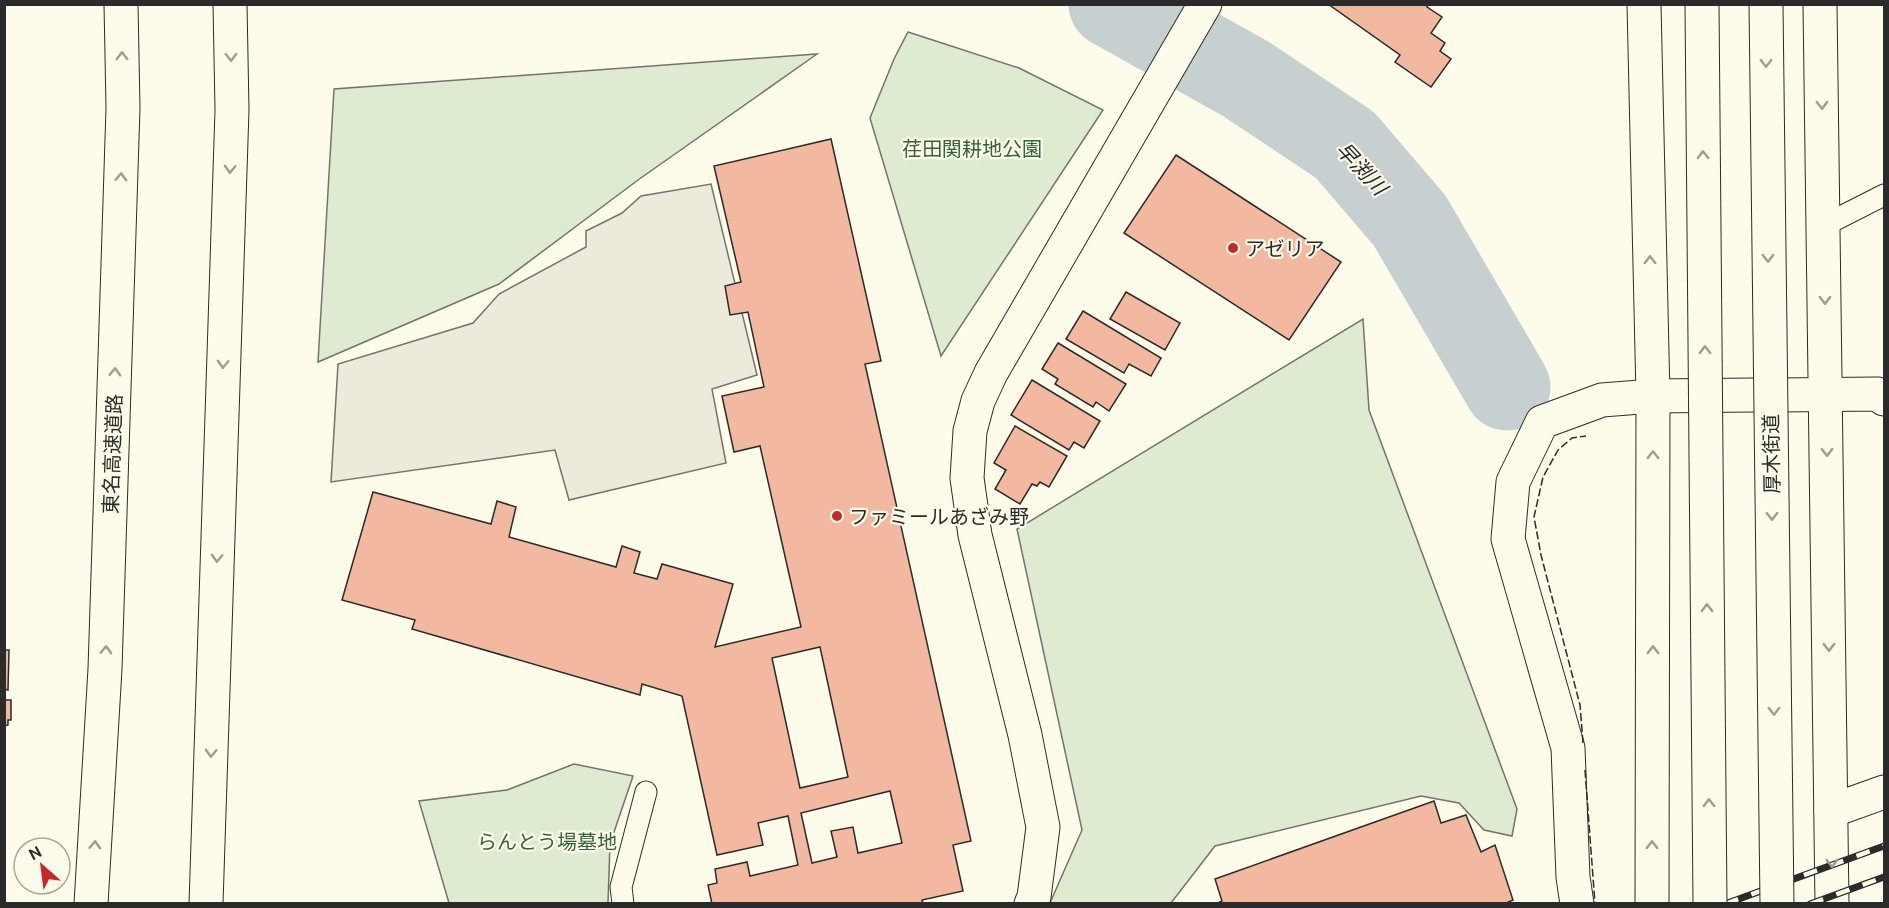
<svg xmlns="http://www.w3.org/2000/svg" width="1889" height="908" font-family="Ubuntu,'Noto Sans JP',sans-serif">
	<rect width="100%" height="100%" fill="#fdfbea"/>
	<g fill="#deebd1" stroke="#74746e" stroke-width="1.5">
		<polygon points="908,32 1019,68 1103,110 941,356 870,118 894,59"/>
		<polygon points="817,54 638,180 499,284 318,362 334,89"/>
		<polygon points="1363,319 1369,410 1517,809 1512,836 1484,830 1459,803 1421,796 1215,846 1171,903 1050,903 1082,830 1017,529"/>
		<polygon points="574,764 633,776 610,844 608,903 449,903 419,801 507,790"/>
	</g>
	<polygon fill="#eceadb" stroke="#74746e" stroke-width="1.5" points="711,184 757,375 712,389 726,463 569,500 555,450 331,482 338,364 473,323 499,294 586,247 586,231 622,213 641,196"/>
	<g fill="none" stroke-linecap="round" stroke-linejoin="round">
		<polyline stroke="#c7d0d0" stroke-width="87" points="1112,4 1246,79 1345,145 1410,221 1507,387"/>
	</g>
	<g fill="#f2b8a0" stroke="#2b2b2b" stroke-width="1.5" fill-rule="evenodd">
		<polygon points="1328,4 1428,4 1427,7 1442,17 1431,33 1445,43 1440,51 1451,59 1431,87 1395,62 1400,55"/>
		<path d="M 831,139 L 881,361 L 865,364 L 971,841 L 953,845 L 963,891 L 922,900 L 923,904 L 712,904 L 708,885 L 717,883 L 715,869 L 747,862 L 750,876 L 798,865 L 788,816 L 758,823 L 763,845 L 717,855 L 682,696 L 642,684 L 640,695 L 412,629 L 415,620 L 342,600 L 373,492 L 491,524 L 497,501 L 516,507 L 509,537 L 616,567 L 622,546 L 640,552 L 634,573 L 657,579 L 662,564 L 733,584 L 715,647 L 801,627 L 760,446 L 734,452 L 722,396 L 764,387 L 748,312 L 730,315 L 725,286 L 741,282 L 714,166 ZM 820,647 L 848,777 L 800,788 L 772,658 ZM 890,791 L 902,843 L 858,853 L 853,827 L 831,831 L 837,857 L 812,863 L 801,813 Z"/>
		<polygon points="1176,155 1341,262 1289,340 1124,233"/>
		<polygon points="1126,292 1180,323 1165,350 1110,319"/>
		<polygon points="1083,311 1161,358 1151,376 1129,364 1124,373 1066,339"/>
		<polygon points="1058,343 1126,384 1109,411 1096,402 1093,407 1055,384 1058,379 1042,369"/>
		<polygon points="1032,380 1100,421 1084,448 1074,442 1069,450 1011,415"/>
		<polygon points="1015,426 1067,456 1049,487 1040,482 1037,486 1032,484 1020,504 995,489 1006,470 994,463"/>
		<polygon points="4,650 9,650 8,690 4,689"/>
		<polygon points="4,700 11,700 11,720 8,720 8,725 4,726"/>
		<polygon points="1434,801 1441,823 1466,815 1481,852 1495,845 1513,900 1504,904 1216,904 1222,901 1215,879"/>
	</g>
	<g fill="none" stroke-linecap="round" stroke-linejoin="round">
		<defs>
			<g id="lane">
				<polyline points="1823,226 1884,195"/>
				<polyline points="623,904 621,887 646,792"/>
			</g>
			<g id="street">
				<polyline points="1831,811 1884,792"/>
				<polyline points="1031,904 1034,897 1043,827 1025,735 975,535 967,478 970,431 978,401 991,373 1205,4"/>
				<polyline points="1577,904 1573,877 1568,748 1508,539 1513,482 1542,422 1602,400 1653,396 1878,394 1884,399"/>
			</g>
			<g id="highway">
				<polyline points="1644,4 1653,396 1652,904"/>
				<polyline points="1820,4 1832,904"/>
				<polyline points="91,904 105,669 123,108 121,4"/>
				<polyline points="206,904 232,110 230,4"/>
			</g>
		</defs>
		<use href="#lane" stroke="#2b2b2b" stroke-width="23"/>
		<use href="#street" stroke="#2b2b2b" stroke-width="35"/>
		<use href="#highway" stroke="#2b2b2b" stroke-width="35"/>
		<use href="#lane" stroke="#fdfbea" stroke-width="21"/>
		<use href="#street" stroke="#fdfbea" stroke-width="33"/>
		<use href="#highway" stroke="#fdfbea" stroke-width="33"/>
		<defs>
			<g id="rail">
				<polyline points="1725,904 1884,846"/>
				<polyline points="1810,904 1884,877"/>
			</g>
		</defs>
		<use href="#rail" stroke="#2b2b2b" stroke-width="7"/>
		<use href="#rail" stroke="#fdfbea" stroke-width="4.5" stroke-dasharray="14" stroke-linecap="butt"/>
		<defs>
			<g id="highway-bridge">
				<polyline points="1702,4 1710,904"/>
				<polyline points="1766,4 1777,904"/>
			</g>
		</defs>
		<use href="#highway-bridge" stroke="#2b2b2b" stroke-width="35" stroke-linecap="butt"/>
		<use href="#highway-bridge" stroke="#fdfbea" stroke-width="33"/>
		<g stroke="#2b2b2b" stroke-width="1.5" stroke-dasharray="8 3" stroke-linecap="butt">
			<polyline points="1583,743 1580,705 1541,555 1534,517 1543,477 1558,450 1572,438 1586,436"/>
			<polyline points="1585,770 1595,904"/>
		</g>
	</g>
	<defs><path id="oneway-chevron" d="M-2-3.5L2.5 0L-2 3.5" fill="none" stroke-width="1.6" stroke-linecap="round" stroke-linejoin="round" transform="scale(1.5)"/></defs>
	<g stroke="#9e9d94">
		<use href="#oneway-chevron" transform="translate(122 56) rotate(-91)"/>
		<use href="#oneway-chevron" transform="translate(231 57) rotate(89)"/>
		<use href="#oneway-chevron" transform="translate(1766 63) rotate(90)"/>
		<use href="#oneway-chevron" transform="translate(1822 105) rotate(89)"/>
		<use href="#oneway-chevron" transform="translate(1703 155) rotate(-91)"/>
		<use href="#oneway-chevron" transform="translate(230 169) rotate(92)"/>
		<use href="#oneway-chevron" transform="translate(121 177) rotate(-88)"/>
		<use href="#oneway-chevron" transform="translate(1768 258) rotate(89)"/>
		<use href="#oneway-chevron" transform="translate(1650 260) rotate(-91)"/>
		<use href="#oneway-chevron" transform="translate(1825 300) rotate(89)"/>
		<use href="#oneway-chevron" transform="translate(1705 350) rotate(-91)"/>
		<use href="#oneway-chevron" transform="translate(223 364) rotate(92)"/>
		<use href="#oneway-chevron" transform="translate(115 372) rotate(-88)"/>
		<use href="#oneway-chevron" transform="translate(1827 452) rotate(89)"/>
		<use href="#oneway-chevron" transform="translate(1653 455) rotate(-90)"/>
		<use href="#oneway-chevron" transform="translate(1772 516) rotate(89)"/>
		<use href="#oneway-chevron" transform="translate(217 558) rotate(92)"/>
		<use href="#oneway-chevron" transform="translate(1707 608) rotate(-91)"/>
		<use href="#oneway-chevron" transform="translate(1829 647) rotate(89)"/>
		<use href="#oneway-chevron" transform="translate(106 650) rotate(-88)"/>
		<use href="#oneway-chevron" transform="translate(1653 650) rotate(-90)"/>
		<use href="#oneway-chevron" transform="translate(1774 711) rotate(89)"/>
		<use href="#oneway-chevron" transform="translate(211 753) rotate(92)"/>
		<use href="#oneway-chevron" transform="translate(1709 803) rotate(-91)"/>
		<use href="#oneway-chevron" transform="translate(95 845) rotate(-87)"/>
		<use href="#oneway-chevron" transform="translate(1652 845) rotate(-90)"/>
		<use href="#oneway-chevron" transform="translate(1832 863) rotate(89)"/>
	</g>
	<g fill="#c62828" stroke="#fdfbea" stroke-width="2">
		<circle cx="1233" cy="248" r="6"/>
		<circle cx="837" cy="516" r="6"/>
	</g>
	<g text-anchor="middle" dominant-baseline="central" stroke-width="4.5" stroke-linejoin="round" paint-order="stroke">
		<g font-size="20" fill="#34623c" stroke="#fdfbea">
			<text x="972" y="148">荏田関耕地公園</text>
			<text x="547" y="841">らんとう場墓地</text>
		</g>
		<g font-size="20" fill="#2b2b2b" stroke="#fdfbea" text-anchor="start">
			<text x="1245" y="248">アゼリア</text>
			<text x="849" y="516">ファミールあざみ野</text>
		</g>
		<g font-size="20" fill="#2b2b2b" stroke="#fdfbea">
			<text transform="translate(112 454) rotate(-88)">東名高速道路</text>
			<text transform="translate(1771 454) rotate(-91)">厚木街道</text>
		</g>
		<g font-size="21" font-style="italic" fill="#2b2b2b" stroke="#fdfbea">
			<text transform="translate(1362 168) rotate(47)">早渕川</text>
		</g>
	</g>
	<rect width="1889" height="908" fill="none" stroke="#2b2b2b" stroke-width="12"/>
	<g transform="translate(42 866) rotate(332)"><circle r="28" fill="#fdfbea" stroke="#a9a89e" stroke-width="1.5"/>
	<path d="M0-4.5L10 22L0 15L-10 22Z" fill="#c62828"/>
	<text y="-9" font-size="16" font-weight="bold" text-anchor="middle" fill="#2b2b2b">N</text>
	</g>
</svg>
